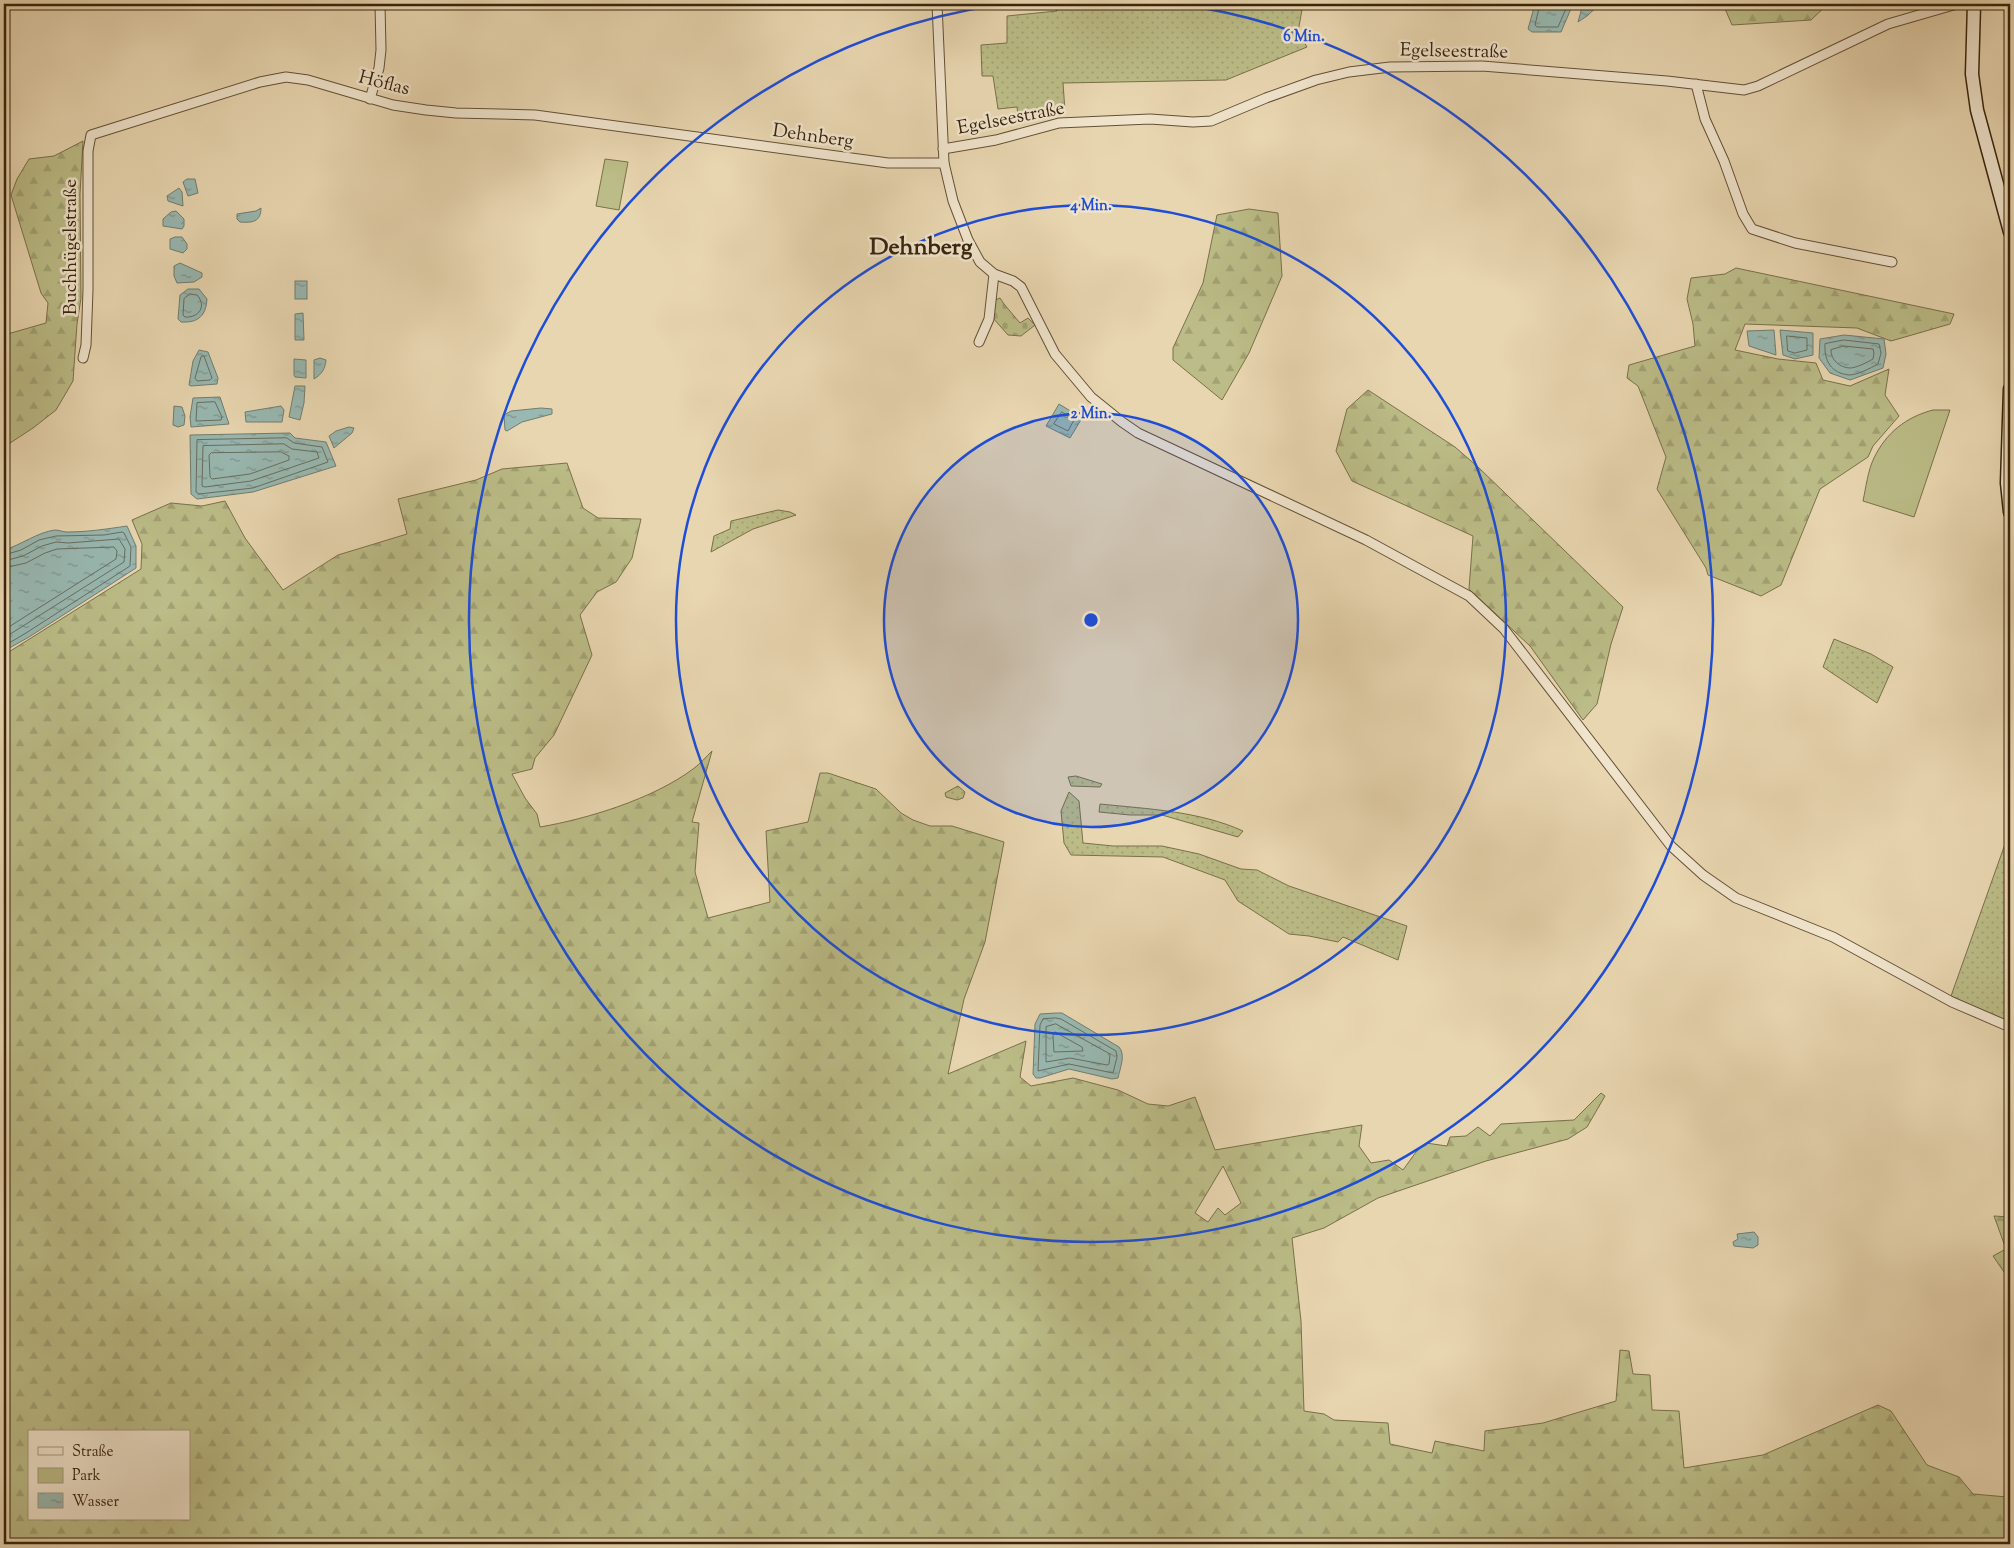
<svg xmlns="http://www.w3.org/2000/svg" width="2014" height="1548" font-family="'Sorts Mill Goudy',serif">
	<defs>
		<pattern id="grass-dots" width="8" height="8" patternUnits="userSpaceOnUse" patternTransform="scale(1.25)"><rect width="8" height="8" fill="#bbbc87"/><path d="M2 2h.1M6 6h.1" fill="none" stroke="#a2a173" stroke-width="1.8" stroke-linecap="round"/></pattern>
		<pattern id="forest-firs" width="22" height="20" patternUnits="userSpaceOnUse" patternTransform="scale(1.25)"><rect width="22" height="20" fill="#bbbc87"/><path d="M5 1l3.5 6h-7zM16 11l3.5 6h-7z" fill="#a2a173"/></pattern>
		<pattern id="cemetery-stones" width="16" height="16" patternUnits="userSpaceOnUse" patternTransform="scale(1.25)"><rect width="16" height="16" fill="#bbbc87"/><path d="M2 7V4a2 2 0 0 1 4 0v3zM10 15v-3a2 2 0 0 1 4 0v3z" fill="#a2a173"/></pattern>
		<pattern id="water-ripples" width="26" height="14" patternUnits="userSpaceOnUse" patternTransform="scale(1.25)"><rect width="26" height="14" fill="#98b8b1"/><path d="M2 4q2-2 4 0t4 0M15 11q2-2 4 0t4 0" fill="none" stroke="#7d958e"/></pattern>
	</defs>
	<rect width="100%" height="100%" fill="#e8d6b0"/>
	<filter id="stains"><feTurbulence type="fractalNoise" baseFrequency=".004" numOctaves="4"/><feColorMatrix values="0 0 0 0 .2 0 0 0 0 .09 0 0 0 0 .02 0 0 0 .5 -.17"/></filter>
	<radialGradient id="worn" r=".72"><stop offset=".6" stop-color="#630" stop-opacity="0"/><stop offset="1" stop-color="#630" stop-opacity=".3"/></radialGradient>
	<g fill="url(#grass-dots)" stroke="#7a704a">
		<polygon points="1057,4 1303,4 1298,32 1307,47 1226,80 1063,83 1065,111 1018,115 1017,107 998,109 993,76 982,76 981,45 1007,43 1007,16 1057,11"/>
		<polygon points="778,510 790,512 796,515 753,529 711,552 714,536 730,529 731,521"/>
		<polygon points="1834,639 1871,654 1893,667 1877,703 1823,667"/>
		<polygon points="1076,776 1102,784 1100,787 1071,786 1068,777"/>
		<polygon points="958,786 965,792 963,798 957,800 946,797 945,793"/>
		<polygon points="1069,792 1079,801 1083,843 1113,846 1162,846 1199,854 1241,869 1257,870 1289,886 1407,926 1398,960 1343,937 1338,942 1309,936 1289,934 1238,901 1225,880 1163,857 1071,855 1064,843 1061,811"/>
		<path d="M 1100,804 C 1148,809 1199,811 1243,831 L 1238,837 L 1162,815 L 1130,815 L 1099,812 Z"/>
		<polygon points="2010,830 2010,1022 1951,996"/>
	</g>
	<g fill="url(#forest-firs)" stroke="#7a704a" fill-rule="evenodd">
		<polygon points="1723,4 1828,4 1811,20 1732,25"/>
		<polygon points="83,141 80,194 81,298 77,324 73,381 56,410 33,428 4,447 4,335 46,323 48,303 41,293 11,195 17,179 29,159 54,156"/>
		<polygon points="1249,209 1278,213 1282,276 1249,353 1222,400 1173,360 1173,348 1203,283 1217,215"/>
		<polygon points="1736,268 1954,314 1950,324 1891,341 1857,328 1745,324 1735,350 1778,359 1816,363 1823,380 1850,386 1889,369 1885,395 1899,416 1873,446 1868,457 1820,489 1781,585 1761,596 1708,575 1706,568 1657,489 1666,457 1638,386 1627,378 1629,365 1695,346 1693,324 1687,299 1691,278 1725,274"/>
		<polygon points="1368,390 1455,447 1478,467 1623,607 1611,644 1597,704 1583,720 1530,646 1469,589 1473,536 1352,481 1336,451 1347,409"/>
		<path d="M 567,463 L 583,508 L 598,518 L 641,519 L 632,558 L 616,582 L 597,592 L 580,615 L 592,655 L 554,735 L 535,758 L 532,769 L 512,774 L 525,798 L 537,814 L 540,827 C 587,819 653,799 693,769 C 700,764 706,757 712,751 L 692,822 L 699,823 L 695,872 L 708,918 L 770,902 L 766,831 L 808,822 L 820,773 L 828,773 L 876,789 L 901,813 L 913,820 L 930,826 L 952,826 L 1004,842 L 985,942 L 964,999 L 948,1074 L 1026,1041 L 1020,1077 L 1031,1086 L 1073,1078 L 1118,1090 L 1148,1104 L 1168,1106 L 1195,1097 L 1215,1150 L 1362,1125 L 1359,1146 L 1371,1163 L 1389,1160 L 1403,1170 L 1416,1152 L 1426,1143 L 1447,1146 L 1450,1137 L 1466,1136 L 1478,1127 L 1490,1136 L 1501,1124 L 1574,1120 L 1601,1093 L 1605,1096 L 1587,1127 L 1568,1139 L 1486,1161 L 1378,1198 L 1324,1228 L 1292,1238 L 1301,1321 L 1304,1411 L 1324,1414 L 1334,1420 L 1388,1423 L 1390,1444 L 1432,1453 L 1435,1441 L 1484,1451 L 1485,1431 L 1543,1423 L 1616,1401 L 1620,1350 L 1629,1351 L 1633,1374 L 1650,1375 L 1652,1410 L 1679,1411 L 1684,1468 L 1763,1455 L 1878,1405 L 1891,1411 L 1927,1465 L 1959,1477 L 1973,1494 L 2007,1497 L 2010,1504 L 2010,1544 L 4,1544 L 4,655 L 141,569 L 142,544 L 132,520 L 171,503 L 202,506 L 225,501 L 245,538 L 283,590 L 338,555 L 407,534 L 398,499 L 476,480 L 502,469 ZM 1223,1166 L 1241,1203 L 1225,1215 L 1218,1208 L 1208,1222 L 1195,1213 ZM 29,1432 L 189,1432 L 189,1519 L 29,1519 Z"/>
		<polygon points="1994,1216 2010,1217 2010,1270 2004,1272 1993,1256 2006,1249"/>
	</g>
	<polygon fill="url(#cemetery-stones)" stroke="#7a704a" points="1000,298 1004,304 1020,323 1028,318 1035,325 1021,336 1008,335 993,318 995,300"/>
	<g fill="#bbbc87" stroke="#7a704a">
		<polygon points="605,159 628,162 619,210 596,206"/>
		<path d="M 1933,410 L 1950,410 L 1914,517 L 1863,501 C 1866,487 1868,470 1874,458 C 1886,433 1906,417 1933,410 Z"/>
	</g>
	<g fill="url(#water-ripples)" stroke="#727d6f">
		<polygon points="1535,4 1573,4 1561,32 1532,32 1528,29"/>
		<polygon points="1583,4 1600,4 1587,16 1578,22"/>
		<polygon points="187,179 195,179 198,193 188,196 183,182"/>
		<polygon points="179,188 182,192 183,206 168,201 167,196"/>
		<path d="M 261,208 C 261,222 252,223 240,222 L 237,219 L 237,214 L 256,211 Z"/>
		<polygon points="176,211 184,219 184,226 182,229 163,226 163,219 171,212"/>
		<polygon points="175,237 182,237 187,244 187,249 183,253 170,249 170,239"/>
		<polygon points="180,263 202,273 202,277 194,282 177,283 174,276 174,266"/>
		<rect x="295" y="281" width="12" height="18"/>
		<path d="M 188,289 L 199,289 L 207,299 C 206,316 198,323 181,322 L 178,319 L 180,295 Z"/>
		<polygon points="303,313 304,340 295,340 295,314"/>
		<polygon points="1774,330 1776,355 1749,346 1747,331"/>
		<polygon points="1780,330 1813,333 1813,355 1795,359 1783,355"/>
		<polygon points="1844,335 1884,339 1886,354 1883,368 1850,380 1830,373 1819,358 1820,339"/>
		<polygon points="199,350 208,352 218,378 217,384 191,386 189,385 193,361"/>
		<path d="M 320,358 L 326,360 C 325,369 322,374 314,379 L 314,360 Z"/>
		<polygon points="294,359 306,360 306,378 295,377 294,375"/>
		<polygon points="295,386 305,386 304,403 300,420 289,417"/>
		<polygon points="220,397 229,424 191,427 190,417 193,398"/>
		<polygon points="1059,404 1082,418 1070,438 1046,426"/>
		<polygon points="174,406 182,407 185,416 184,425 178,427 173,425"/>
		<polygon points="281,406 284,410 282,422 246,422 245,412"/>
		<polygon points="541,408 552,409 552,414 522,422 507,431 505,430 504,415 511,411"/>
		<polygon points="349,427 354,428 352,433 334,448 329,436 336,431"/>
		<polygon points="290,433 295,438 326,442 336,466 253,492 197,499 191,494 190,435"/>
		<path d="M 127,526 L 136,546 L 136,568 L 29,637 L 4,651 L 4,550 C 21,545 38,532 55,530 C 59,530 63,532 67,532 C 87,532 107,529 127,526 Z"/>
		<path d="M 1056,1013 L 1062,1013 L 1119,1047 C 1126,1055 1120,1068 1118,1078 L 1112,1079 L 1069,1069 L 1040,1078 L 1036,1078 L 1033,1074 L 1035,1024 L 1040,1014 Z"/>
		<polygon points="1754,1232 1758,1237 1758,1245 1753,1248 1734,1246 1733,1242 1738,1239 1737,1234"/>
	</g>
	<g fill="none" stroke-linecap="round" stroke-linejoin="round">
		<g stroke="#686e5f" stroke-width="1">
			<polyline points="1540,4 1535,25 1537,27 1558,27 1568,4"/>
			<path d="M 190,294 L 197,295 C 207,306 199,318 185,317 L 183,315 L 184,299 Z"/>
			<polygon points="1787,336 1807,338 1807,350 1795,353 1788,351"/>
			<path d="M 1844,340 L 1879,344 L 1881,353 L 1878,364 C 1871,368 1857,375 1849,375 C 1831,373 1824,361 1825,344 Z"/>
			<path d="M 1844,346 L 1873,349 L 1874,353 L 1873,359 C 1868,362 1856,368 1850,368 C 1840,368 1830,359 1831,350 Z"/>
			<polygon points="204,356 212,378 210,380 197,381 195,378 201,357"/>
			<polygon points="215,402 222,417 221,420 196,421 197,403"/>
			<polygon points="1062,412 1074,420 1068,431 1054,424"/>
			<polygon points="287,438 294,443 322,447 328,462 253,488 199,494 196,492 197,440"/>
			<polygon points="284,444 292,449 317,452 319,458 251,481 205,487 202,486 203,446"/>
			<polygon points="281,452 289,456 289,460 250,474 212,479 210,477 209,455 211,453"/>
			<polyline points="4,555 21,550 39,540 56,536 104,535 122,532 124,533 131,547 130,566 26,633 4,646"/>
			<polyline points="4,561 23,556 42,546 56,542 68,543 119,539 125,549 124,562 4,638"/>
			<polyline points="4,568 26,563 45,553 57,549 114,547 117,551 116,559 4,630"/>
			<polygon points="1056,1018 1061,1019 1116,1051 1117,1057 1113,1073 1069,1064 1038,1071 1040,1025 1043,1019"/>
			<polygon points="1056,1024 1110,1054 1109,1064 1107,1065 1070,1058 1046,1062 1046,1027"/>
			<polygon points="1055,1032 1082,1047 1083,1051 1054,1052 1053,1036"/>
		</g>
		<defs>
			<g id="street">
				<polyline points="937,4 944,163 953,201 968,240 980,262 994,274 1013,281 1021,287 1055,354 1091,397 1122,422 1138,433 1366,540 1469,596 1504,629 1671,846 1703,875 1736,898 1833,937 1952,1002 2010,1027"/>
				<polyline points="1696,84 1705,119 1724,161 1743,214 1752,229 1795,243 1892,262"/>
				<polyline points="370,99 379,68 381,50 380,4"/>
				<polyline points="943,149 996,140 1059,123 1150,119 1193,122 1211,121 1266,98 1316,80 1349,72 1390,67 1482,66 1667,81 1744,90 1758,86 1888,24 1957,4"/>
				<polyline points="979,342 989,319 994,274"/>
				<polyline points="83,358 86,345 88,290 88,151 91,135 260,82 286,77 308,80 393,105 426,110 456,113 535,115 888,163 944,163"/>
			</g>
			<g id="secondary">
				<polyline points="1974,4 1972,74 1977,110 2010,232"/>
				<polyline points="2010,389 2007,483 2010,512"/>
			</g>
		</defs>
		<use href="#street" stroke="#645036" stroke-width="11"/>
		<use href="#secondary" stroke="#38240d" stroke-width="15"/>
		<use href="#street" stroke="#f0e4cc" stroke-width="9"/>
		<use href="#secondary" stroke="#f0e4cc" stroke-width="12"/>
	</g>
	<circle cx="1091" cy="620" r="207" fill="#1d4ed8" fill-opacity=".12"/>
	<g fill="none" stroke="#1d4ed8" stroke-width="2.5">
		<circle cx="1091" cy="620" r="207"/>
		<circle cx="1091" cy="620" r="415"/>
		<path d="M1178 4A622 622 0 1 1 1004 4"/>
	</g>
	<g text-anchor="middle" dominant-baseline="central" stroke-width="5" stroke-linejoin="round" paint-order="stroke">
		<g font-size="19" fill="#38240d" stroke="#f0e4cc">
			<text transform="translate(1454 52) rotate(1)">Egelseestraße</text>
			<text transform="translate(384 84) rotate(14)">Höflas</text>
			<text transform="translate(1011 119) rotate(-11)">Egelseestraße</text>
			<text transform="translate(813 137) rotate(8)">Dehnberg</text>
			<text transform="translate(71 247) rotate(-90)">Buchhügelstraße</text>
		</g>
		<g font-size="24" font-weight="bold" fill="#38240d" stroke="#f0e4cc">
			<text x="921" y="248">Dehnberg</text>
		</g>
	</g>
	<circle cx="1091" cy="620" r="8" fill="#1d4ed8" stroke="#f0e4cc" stroke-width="2.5"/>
	<g font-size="15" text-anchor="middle" font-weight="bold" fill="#1d4ed8" stroke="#f0e4cc" stroke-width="5" stroke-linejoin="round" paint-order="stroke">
		<text x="1304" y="41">6 Min.</text>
		<text x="1091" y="210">4 Min.</text>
		<text x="1091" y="418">2 Min.</text>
	</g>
	<rect width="2014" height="1548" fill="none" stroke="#e8d6b0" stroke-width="20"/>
	<rect x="5" y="5" width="2004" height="1538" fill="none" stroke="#38240d" stroke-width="2.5"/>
	<rect x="10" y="10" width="1994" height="1528" fill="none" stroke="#38240d"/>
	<rect x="28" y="1430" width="162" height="90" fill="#f0e4cc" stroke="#a69780"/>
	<rect x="38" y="1447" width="25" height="8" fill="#f0e4cc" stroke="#a69780"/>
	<text x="72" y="1456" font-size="15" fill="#38240d">Straße</text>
	<rect x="38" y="1468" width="25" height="15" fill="#bbbc87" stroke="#a69780"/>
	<text x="72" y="1480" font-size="15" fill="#38240d">Park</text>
	<rect x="38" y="1493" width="25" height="15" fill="url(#water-ripples)" stroke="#a69780"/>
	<text x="72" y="1506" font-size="15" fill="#38240d">Wasser</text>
	<rect width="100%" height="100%" filter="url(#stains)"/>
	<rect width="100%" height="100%" fill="url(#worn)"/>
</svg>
